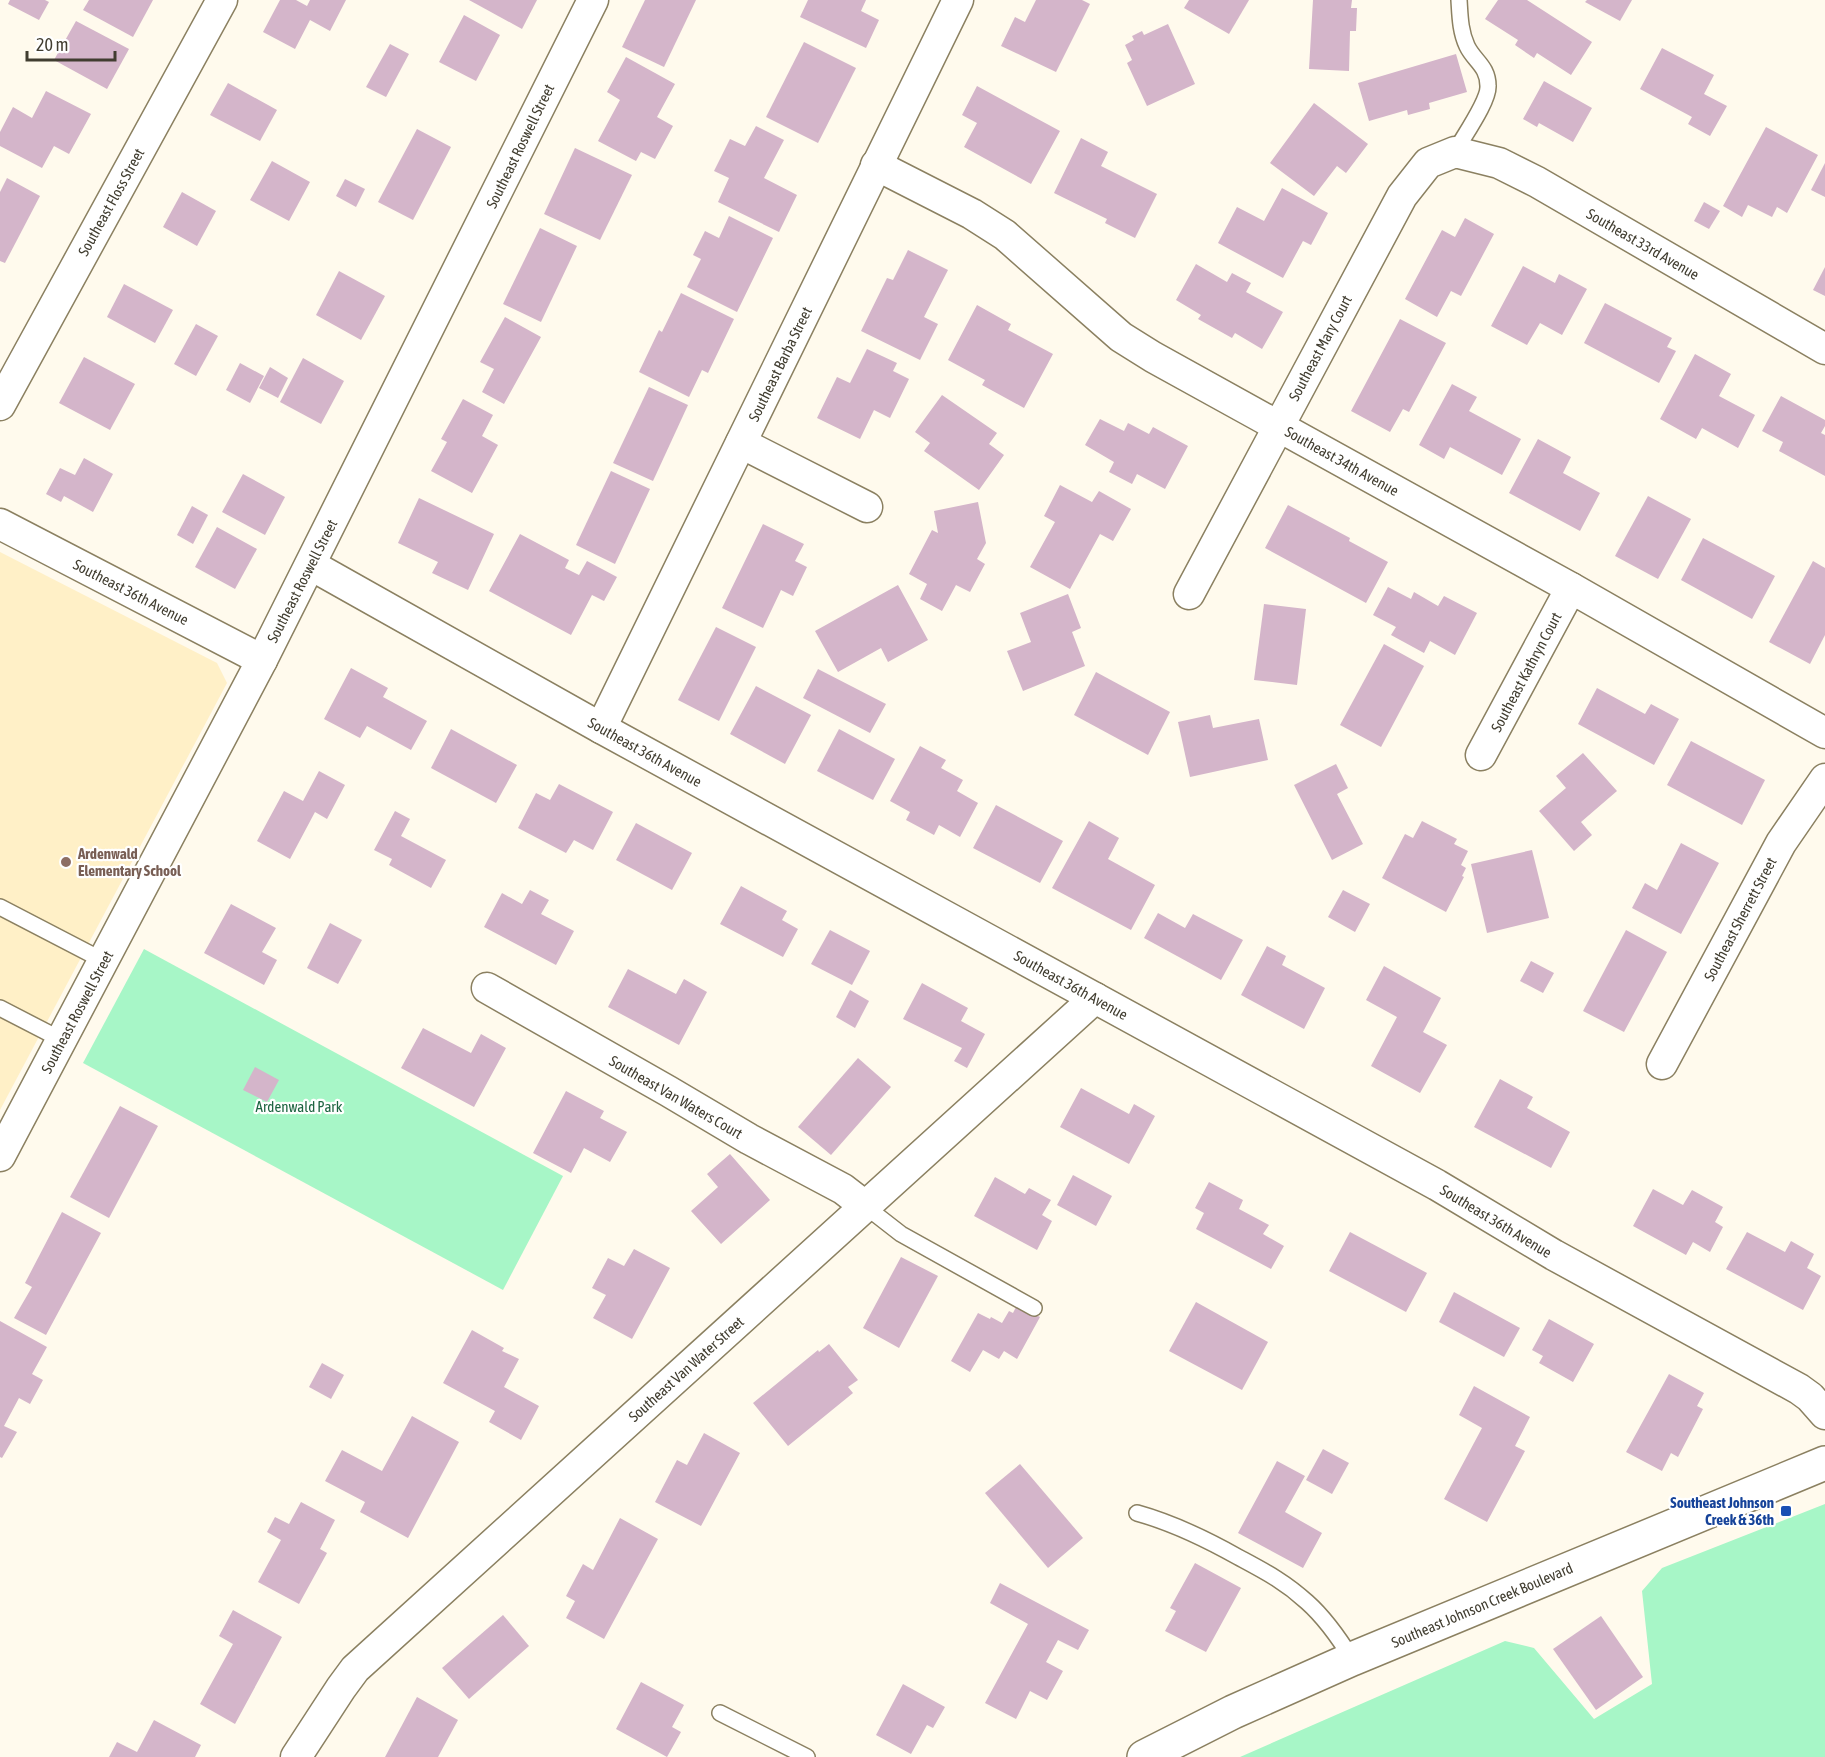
<svg xmlns="http://www.w3.org/2000/svg" width="1825" height="1757" font-family="'Asap Condensed',sans-serif">
	<rect width="100%" height="100%" fill="#fffaed"/>
	<polygon fill="#fff0c7" points="0,552 217,663 227,683 0,1110"/>
	<g fill="#a7f6c7">
		<polygon points="144,949 563,1176 503,1290 83,1063"/>
		<polygon points="1825,1504 1825,1757 1240,1757 1505,1641 1534,1648 1594,1719 1652,1684 1642,1591 1662,1568"/>
	</g>
	<g fill="#d4b5ca">
		<polygon points="10,0 45,0 49,2 39,20 8,4"/>
		<polygon points="89,0 153,0 133,37 83,10"/>
		<polygon points="280,0 296,0 307,6 310,0 346,0 330,31 310,20 295,49 263,32"/>
		<polygon points="469,0 537,0 522,29"/>
		<polygon points="645,0 696,0 664,67 622,47"/>
		<polygon points="808,0 866,0 861,11 879,20 866,48 800,17"/>
		<polygon points="1036,0 1082,0 1090,4 1056,72 1001,46 1015,17 1025,22"/>
		<polygon points="1189,0 1249,0 1229,34 1184,8"/>
		<polygon points="1313,0 1352,0 1351,8 1357,8 1356,31 1350,31 1349,71 1309,69"/>
		<polygon points="1498,0 1527,0 1592,42 1571,75 1537,53 1534,58 1515,45 1518,40 1485,19"/>
		<polygon points="1587,0 1632,0 1620,21 1585,2"/>
		<polygon points="464,15 500,35 476,81 439,62"/>
		<polygon points="76,21 129,49 107,89 54,60"/>
		<polygon points="1168,24 1195,84 1147,106 1127,63 1132,60 1125,45 1134,40 1132,36 1142,31 1144,35"/>
		<polygon points="804,42 856,68 818,143 766,117"/>
		<polygon points="390,44 409,54 386,97 366,87"/>
		<polygon points="1662,48 1714,75 1704,94 1727,106 1710,136 1688,124 1692,117 1640,89"/>
		<polygon points="1456,54 1467,92 1429,103 1430,109 1408,115 1407,110 1369,121 1358,83"/>
		<polygon points="626,57 675,84 657,117 673,126 655,159 641,152 636,161 598,141 620,100 607,92"/>
		<polygon points="1544,81 1592,108 1573,142 1539,123 1537,127 1523,119"/>
		<polygon points="228,83 277,110 260,141 210,115"/>
		<polygon points="977,86 1060,131 1031,184 964,147 977,123 962,115"/>
		<polygon points="46,91 91,114 69,154 54,146 42,168 0,146 0,132 13,107 32,118"/>
		<polygon points="1314,103 1368,144 1346,173 1337,166 1314,196 1270,163"/>
		<polygon points="756,126 784,140 764,178 797,195 779,232 718,202 729,178 714,171 730,139 745,146"/>
		<polygon points="1766,127 1818,155 1787,213 1777,207 1772,217 1748,205 1742,217 1723,206"/>
		<polygon points="417,129 451,147 413,220 378,202"/>
		<polygon points="1081,138 1108,152 1101,166 1157,194 1135,238 1105,223 1107,219 1054,193"/>
		<polygon points="575,148 632,175 600,240 544,214"/>
		<polygon points="272,161 310,182 289,221 250,200"/>
		<polygon points="1825,163 1825,197 1811,190"/>
		<polygon points="7,178 40,196 5,263 0,261 0,192"/>
		<polygon points="345,179 365,189 356,207 336,196"/>
		<polygon points="1282,188 1328,213 1311,245 1303,241 1283,278 1218,243 1237,207 1264,221"/>
		<polygon points="182,192 216,211 197,246 163,227"/>
		<polygon points="1704,202 1720,211 1709,229 1694,221"/>
		<polygon points="729,216 773,238 737,312 687,287 701,259 693,255 705,231 719,238"/>
		<polygon points="1465,218 1494,234 1461,296 1451,291 1437,317 1405,299 1442,230 1455,237"/>
		<polygon points="540,228 577,246 541,322 503,304"/>
		<polygon points="908,250 948,270 924,317 938,324 920,360 861,331 887,278 893,280"/>
		<polygon points="1196,264 1227,282 1232,273 1251,283 1246,292 1283,312 1262,349 1235,333 1232,338 1198,319 1201,315 1176,300"/>
		<polygon points="1523,266 1555,283 1559,274 1587,289 1562,335 1540,323 1527,345 1491,326"/>
		<polygon points="1825,267 1825,296 1813,290"/>
		<polygon points="339,271 385,296 361,340 316,315"/>
		<polygon points="124,284 173,310 155,343 107,317"/>
		<polygon points="681,293 734,319 708,373 702,370 689,397 639,372 659,330 662,332"/>
		<polygon points="1605,303 1672,338 1667,347 1676,351 1659,383 1584,343"/>
		<polygon points="977,305 1011,324 1008,330 1053,354 1024,408 982,385 985,380 948,360"/>
		<polygon points="505,317 541,337 504,404 482,392 494,369 480,362"/>
		<polygon points="1400,319 1446,343 1409,412 1403,409 1390,432 1351,411"/>
		<polygon points="196,324 218,336 196,376 174,364"/>
		<polygon points="867,349 897,363 893,371 909,379 890,418 874,410 860,439 817,418 837,377 850,383"/>
		<polygon points="1695,354 1731,374 1719,396 1755,415 1738,448 1702,428 1696,439 1660,419"/>
		<polygon points="84,357 135,384 110,430 59,403"/>
		<polygon points="303,358 344,381 321,424 280,402"/>
		<polygon points="240,363 264,376 250,403 226,390"/>
		<polygon points="270,367 288,378 278,398 259,388"/>
		<polygon points="1452,384 1477,397 1469,411 1521,439 1502,475 1450,447 1444,459 1419,445"/>
		<polygon points="649,387 688,405 653,481 613,463"/>
		<polygon points="942,395 997,433 989,444 1004,455 979,490 924,451 930,443 915,432"/>
		<polygon points="1781,396 1825,420 1825,426 1821,433 1825,435 1825,476 1779,451 1783,442 1762,431"/>
		<polygon points="463,399 493,415 482,436 498,445 472,493 431,471 447,442 441,439"/>
		<polygon points="1100,419 1124,431 1128,423 1149,434 1153,427 1188,446 1165,489 1137,474 1132,484 1109,472 1114,462 1085,445"/>
		<polygon points="1538,439 1571,457 1563,473 1600,493 1580,531 1509,493"/>
		<polygon points="84,458 113,474 93,512 64,496 61,502 46,494 60,468 75,475"/>
		<polygon points="611,471 650,489 615,564 576,545"/>
		<polygon points="243,474 285,497 265,535 222,512"/>
		<polygon points="1060,485 1092,502 1099,491 1131,509 1113,541 1100,534 1070,589 1030,567 1055,522 1044,516"/>
		<polygon points="1648,496 1691,519 1658,579 1615,556"/>
		<polygon points="419,498 494,534 468,590 432,573 438,562 398,543"/>
		<polygon points="978,502 986,543 977,559 985,564 970,592 956,585 942,611 920,599 927,584 909,574 932,530 938,533 934,511"/>
		<polygon points="1288,505 1350,538 1349,541 1388,562 1366,603 1265,548"/>
		<polygon points="192,506 208,515 193,544 177,535"/>
		<polygon points="763,524 804,544 795,561 807,567 793,596 781,590 763,628 722,608"/>
		<polygon points="217,527 257,549 235,589 195,567"/>
		<polygon points="520,534 569,560 565,568 579,575 587,561 617,577 604,601 592,595 571,635 489,591"/>
		<polygon points="1703,538 1775,576 1752,619 1681,580"/>
		<polygon points="1813,561 1825,568 1825,635 1810,664 1769,642"/>
		<polygon points="898,585 928,640 888,662 881,648 838,672 815,631"/>
		<polygon points="1388,587 1411,599 1414,592 1438,606 1444,596 1477,613 1455,655 1430,641 1424,653 1391,635 1396,627 1373,615"/>
		<polygon points="1068,594 1081,628 1072,632 1085,666 1023,691 1007,651 1031,642 1020,613"/>
		<polygon points="1264,604 1306,609 1297,685 1254,680"/>
		<polygon points="716,627 756,647 719,721 678,700"/>
		<polygon points="1384,644 1424,666 1381,747 1340,725"/>
		<polygon points="351,668 388,688 383,697 427,721 411,750 367,726 360,738 324,719"/>
		<polygon points="818,669 886,704 870,733 803,698"/>
		<polygon points="1096,672 1170,712 1148,755 1074,715"/>
		<polygon points="756,686 811,715 785,764 730,734"/>
		<polygon points="1597,688 1645,714 1651,704 1679,719 1654,765 1578,724"/>
		<polygon points="1210,715 1213,728 1259,719 1268,760 1190,777 1178,722"/>
		<polygon points="451,729 517,765 496,803 431,768"/>
		<polygon points="839,729 895,759 873,800 817,771"/>
		<polygon points="1691,741 1765,780 1742,825 1667,785"/>
		<polygon points="920,746 946,760 941,768 963,780 957,791 978,803 960,837 939,825 934,835 906,820 910,812 890,801"/>
		<polygon points="1583,753 1617,791 1581,822 1592,835 1574,851 1539,811 1566,788 1556,776"/>
		<polygon points="1336,764 1348,788 1337,794 1363,844 1332,860 1294,785"/>
		<polygon points="319,771 345,785 327,819 315,812 290,859 257,841 284,791 303,801"/>
		<polygon points="559,784 613,812 593,850 574,840 566,853 518,828 536,793 550,800"/>
		<polygon points="996,805 1063,841 1040,883 973,848"/>
		<polygon points="395,811 410,819 401,836 446,860 431,888 389,865 392,859 374,850"/>
		<polygon points="1089,821 1119,838 1108,859 1155,885 1131,930 1052,888"/>
		<polygon points="1422,821 1457,839 1454,844 1468,851 1461,865 1466,868 1462,876 1464,877 1446,912 1382,878 1405,834 1413,838"/>
		<polygon points="636,823 692,853 672,890 616,860"/>
		<polygon points="1681,843 1719,863 1681,934 1632,908 1645,883 1657,890"/>
		<polygon points="1532,850 1549,918 1487,933 1471,864"/>
		<polygon points="741,886 787,911 782,920 798,929 783,957 720,924"/>
		<polygon points="530,890 549,900 541,914 574,931 556,965 484,927 502,893 522,904"/>
		<polygon points="1343,890 1370,904 1355,932 1328,917"/>
		<polygon points="231,904 276,928 262,952 277,960 264,985 204,953"/>
		<polygon points="1158,913 1185,928 1193,914 1243,940 1221,980 1144,938"/>
		<polygon points="330,923 362,940 338,984 307,968"/>
		<polygon points="830,930 870,951 852,985 811,964"/>
		<polygon points="1626,930 1667,952 1624,1032 1583,1011"/>
		<polygon points="1267,946 1286,956 1282,965 1325,988 1304,1029 1241,995"/>
		<polygon points="1531,961 1554,973 1543,993 1520,981"/>
		<polygon points="1384,966 1441,998 1423,1032 1447,1045 1420,1093 1371,1066 1397,1017 1366,1000"/>
		<polygon points="628,969 676,994 684,979 707,992 679,1045 608,1007"/>
		<polygon points="922,983 968,1008 961,1021 985,1034 967,1068 954,1061 962,1048 903,1019"/>
		<polygon points="850,990 869,1001 855,1028 836,1017"/>
		<polygon points="423,1028 471,1053 481,1034 506,1048 474,1107 401,1068"/>
		<polygon points="858,1058 891,1087 831,1155 798,1127"/>
		<polygon points="255,1067 279,1080 267,1102 243,1090"/>
		<polygon points="1500,1079 1533,1097 1527,1108 1570,1132 1551,1168 1474,1127"/>
		<polygon points="1081,1088 1129,1114 1134,1104 1155,1116 1129,1164 1060,1127"/>
		<polygon points="566,1091 604,1111 600,1118 627,1132 610,1162 584,1148 571,1173 533,1153"/>
		<polygon points="120,1106 158,1126 109,1218 70,1197"/>
		<polygon points="730,1154 770,1200 721,1244 691,1211 718,1187 707,1174"/>
		<polygon points="1073,1175 1112,1196 1096,1226 1057,1205"/>
		<polygon points="995,1177 1025,1194 1029,1188 1051,1200 1042,1215 1052,1221 1037,1250 974,1216"/>
		<polygon points="1209,1182 1243,1200 1239,1209 1269,1225 1263,1234 1284,1246 1271,1269 1196,1229 1204,1213 1195,1208"/>
		<polygon points="1653,1189 1683,1205 1692,1190 1723,1207 1715,1222 1723,1227 1710,1252 1693,1242 1686,1255 1633,1226"/>
		<polygon points="62,1212 101,1233 46,1335 14,1318 32,1287 25,1283"/>
		<polygon points="1350,1232 1427,1273 1406,1312 1329,1271"/>
		<polygon points="1747,1232 1785,1252 1791,1241 1814,1254 1807,1268 1821,1276 1803,1310 1726,1269"/>
		<polygon points="634,1249 670,1268 632,1339 593,1318 606,1295 592,1288 608,1258 624,1266"/>
		<polygon points="901,1257 938,1276 899,1348 863,1328"/>
		<polygon points="1454,1292 1520,1328 1504,1357 1439,1322"/>
		<polygon points="1196,1302 1268,1342 1242,1390 1169,1351"/>
		<polygon points="1017,1305 1040,1317 1017,1359 1004,1351 999,1359 983,1350 970,1372 951,1361 978,1313 990,1319 991,1317 1002,1323 1009,1311 1013,1313"/>
		<polygon points="1549,1319 1594,1344 1573,1382 1539,1363 1543,1356 1532,1350"/>
		<polygon points="0,1321 47,1347 32,1374 43,1380 30,1404 19,1398 4,1426 17,1432 2,1458 0,1457"/>
		<polygon points="472,1330 504,1348 502,1351 519,1359 504,1387 539,1406 521,1440 489,1422 495,1411 443,1383"/>
		<polygon points="829,1344 858,1380 848,1387 853,1393 788,1446 753,1403 818,1350 819,1352"/>
		<polygon points="322,1363 344,1375 331,1399 309,1387"/>
		<polygon points="1669,1374 1704,1393 1697,1406 1703,1409 1678,1457 1671,1453 1662,1471 1626,1452"/>
		<polygon points="1474,1386 1530,1417 1515,1446 1525,1451 1487,1522 1444,1499 1482,1428 1459,1415"/>
		<polygon points="412,1416 459,1442 408,1538 360,1512 365,1502 325,1481 342,1450 382,1471"/>
		<polygon points="704,1433 740,1453 701,1526 655,1502 677,1460 687,1465"/>
		<polygon points="1323,1449 1349,1463 1332,1494 1306,1480"/>
		<polygon points="1277,1461 1305,1476 1285,1512 1322,1533 1303,1568 1238,1533"/>
		<polygon points="1020,1464 1083,1538 1048,1568 985,1493"/>
		<polygon points="301,1502 335,1520 320,1549 327,1553 299,1604 258,1582 281,1540 267,1532 275,1517 289,1524"/>
		<polygon points="620,1518 658,1539 604,1639 566,1618 575,1601 566,1596 583,1564 593,1570"/>
		<polygon points="1195,1563 1241,1588 1206,1652 1165,1631 1176,1611 1170,1608"/>
		<polygon points="1000,1583 1089,1630 1078,1650 1058,1640 1046,1662 1063,1671 1047,1700 1030,1691 1016,1719 985,1703 1028,1624 990,1603"/>
		<polygon points="233,1610 282,1637 235,1724 200,1704 233,1644 219,1636"/>
		<polygon points="503,1615 529,1646 469,1699 442,1668"/>
		<polygon points="1601,1616 1643,1677 1596,1710 1553,1649"/>
		<polygon points="641,1682 684,1705 672,1727 681,1732 667,1757 616,1729"/>
		<polygon points="903,1684 945,1707 933,1728 927,1725 911,1754 876,1735"/>
		<polygon points="417,1697 458,1720 438,1757 385,1757"/>
		<polygon points="154,1720 201,1745 195,1757 109,1757 117,1742 137,1752"/>
	</g>
	<g fill="none" stroke-linecap="round" stroke-linejoin="round">
		<defs>
			<g id="service">
				<path d="M 1455,152 C 1463,137 1489,101 1488,86 C 1488,66 1474,61 1467,46 C 1460,31 1460,15 1459,0"/>
				<polyline points="0,907 104,961"/>
				<polyline points="0,1008 62,1040"/>
				<polyline points="865,1206 901,1234 1034,1308"/>
				<path d="M 1137,1513 C 1173,1523 1206,1539 1238,1557 C 1264,1571 1284,1581 1307,1602 C 1325,1618 1339,1638 1352,1659"/>
				<polyline points="720,1713 807,1757"/>
			</g>
			<g id="minor">
				<polyline points="876,165 972,214 1005,235 1121,337 1153,357 1571,588 1825,733"/>
				<polyline points="0,405 222,0"/>
				<polyline points="741,443 867,507"/>
				<polyline points="0,524 262,660"/>
				<polyline points="311,565 601,728 1437,1185 1554,1255 1799,1389 1810,1397 1825,1414"/>
				<polyline points="1189,594 1402,196 1428,163 1455,152 1499,163 1537,182 1825,349"/>
				<polyline points="601,728 958,0"/>
				<polyline points="1481,755 1571,588"/>
				<polyline points="487,988 668,1091 749,1139 843,1189 865,1206"/>
				<polyline points="1662,1064 1781,843 1825,779"/>
				<polyline points="0,1156 262,660 593,0"/>
				<polyline points="296,1757 341,1688 355,1669 1095,998"/>
			</g>
			<polyline id="primary" points="1144,1757 1233,1712 1352,1659 1825,1463"/>
		</defs>
		<use href="#service" stroke="#8b8061" stroke-width="18"/>
		<use href="#minor" stroke="#8b8061" stroke-width="33"/>
		<use href="#primary" stroke="#8b8061" stroke-width="36"/>
		<use href="#service" stroke="#fff" stroke-width="15"/>
		<use href="#minor" stroke="#fff" stroke-width="30"/>
		<use href="#primary" stroke="#fff" stroke-width="33"/>
	</g>
	<circle fill="#8d6e63" stroke="#fff" stroke-width="2" cx="66" cy="862" r="6"/>
	<rect fill="#1a4fb4" stroke="#fff" stroke-width="2" x="1780" y="1505" width="12" height="12" rx="3"/>
	<g text-anchor="middle" dominant-baseline="central" stroke-width="4.5" stroke-linejoin="round" paint-order="stroke">
		<g font-size="15" fill="#413d30" stroke="#fff">
			<text transform="translate(520 146) rotate(-64)">Southeast Roswell Street</text>
			<text transform="translate(111 202) rotate(-61)">Southeast Floss Street</text>
			<text transform="translate(1643 244) rotate(30)">Southeast 33rd Avenue</text>
			<text transform="translate(1320 348) rotate(-62)">Southeast Mary Court</text>
			<text transform="translate(780 364) rotate(-64)">Southeast Barba Street</text>
			<text transform="translate(1342 461) rotate(29)">Southeast 34th Avenue</text>
			<text transform="translate(302 581) rotate(-63)">Southeast Roswell Street</text>
			<text transform="translate(131 592) rotate(27)">Southeast 36th Avenue</text>
			<text transform="translate(1526 672) rotate(-62)">Southeast Kathryn Court</text>
			<text transform="translate(645 752) rotate(29)">Southeast 36th Avenue</text>
			<text transform="translate(1740 919) rotate(-62)">Southeast Sherrett Street</text>
			<text transform="translate(1071 985) rotate(29)">Southeast 36th Avenue</text>
			<text transform="translate(77 1012) rotate(-62)">Southeast Roswell Street</text>
			<text transform="translate(676 1097) rotate(30)">Southeast Van Waters Court</text>
			<text transform="translate(1496 1221) rotate(31)">Southeast 36th Avenue</text>
			<text transform="translate(686 1369) rotate(-42)">Southeast Van Water Street</text>
			<text transform="translate(1482 1605) rotate(-23)">Southeast Johnson Creek Boulevard</text>
		</g>
		<g font-size="15" font-weight="bold" fill="#785e54" stroke="#fff" text-anchor="start">
			<text x="78" y="853">Ardenwald<tspan x="78" dy="17">Elementary School</tspan></text>
		</g>
		<g font-size="15" fill="#1d6541" stroke="#fff">
			<text x="299" y="1106">Ardenwald Park</text>
		</g>
		<g font-size="15" font-weight="bold" fill="#164399" stroke="#fff" text-anchor="end">
			<text x="1774" y="1502">Southeast Johnson<tspan x="1774" dy="17">Creek &amp; 36th</tspan></text>
		</g>
	</g>
	<path d="M27 51v9h88v-9" fill="none" stroke="#413d30" stroke-width="3"/>
	<text x="36" y="51" font-size="18" fill="#413d30" stroke="#ffffff" stroke-width="4.5" paint-order="stroke">20 m</text>
</svg>
